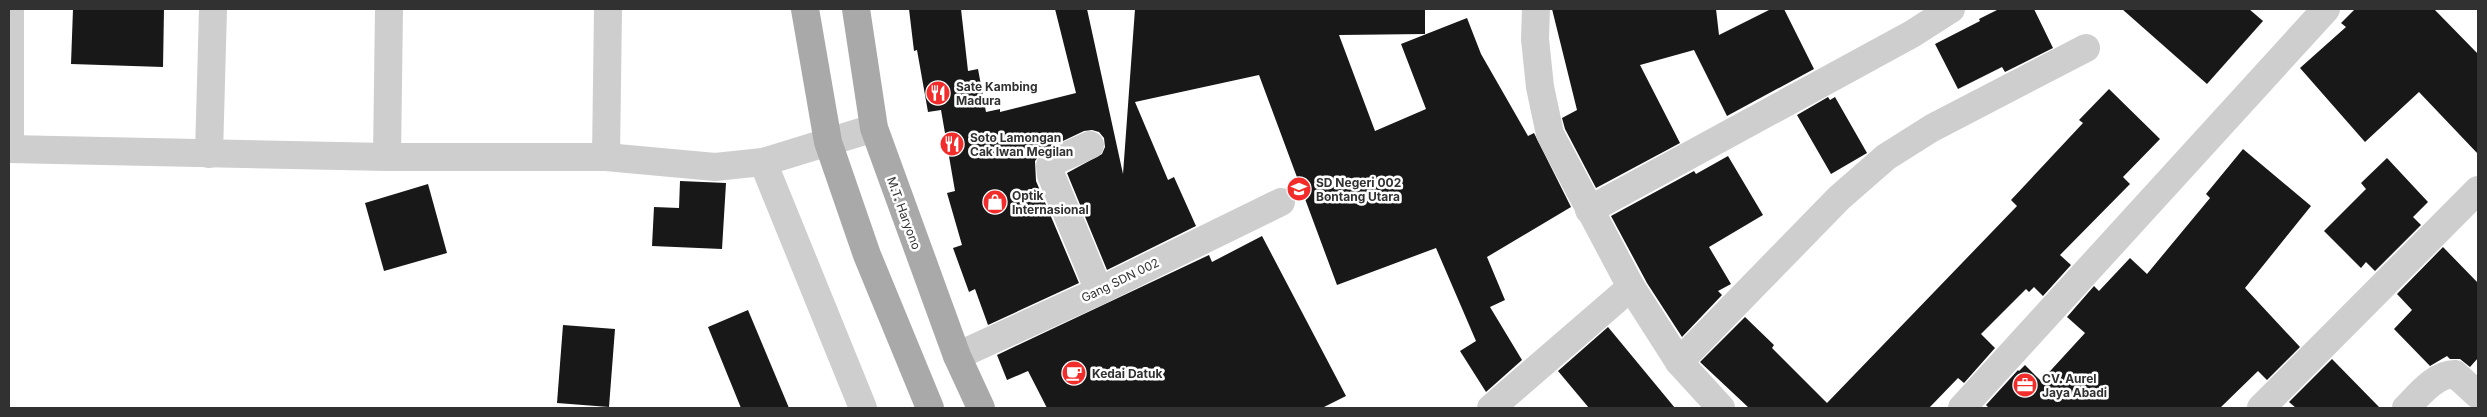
<svg xmlns="http://www.w3.org/2000/svg" width="2487" height="417" font-family="Inter,sans-serif">
	<rect width="100%" height="100%" fill="#fff"/>
	<g fill="#181818">
		<polygon points="73,9 164,9 163,67 71,64"/>
		<polygon points="909,9 961,9 968,71 978,69 986,112 1000,109 1000,112 1076,93 1055,9 1087,9 1123,174 1135,9 1425,9 1425,34 1339,35 1375,131 1426,109 1401,44 1467,18 1481,54 1528,136 1534,133 1571,207 1487,257 1505,300 1490,307 1522,360 1486,392 1460,351 1476,341 1436,248 1337,285 1259,75 1135,102 1168,180 1174,177 1196,226 1107,270 1067,173 1102,154 1105,147 1104,138 1099,132 1092,130 1084,131 1044,150 1035,161 1036,181 1079,283 988,325 975,289 969,292 953,248 962,245 947,193 955,191 941,110 928,112 917,50 914,51"/>
		<polygon points="1552,9 1716,9 1719,35 1771,9 1784,9 1814,69 1727,116 1694,50 1640,65 1680,143 1596,188 1565,129 1562,118 1577,110"/>
		<polygon points="1999,9 2034,9 2053,48 2005,72 2002,67 1958,89 1935,44 1980,21 1979,19"/>
		<polygon points="2122,9 2249,9 2263,21 2207,84"/>
		<polygon points="2355,9 2434,9 2478,54 2478,154 2419,92 2365,142 2300,68 2346,27 2341,23"/>
		<polygon points="2109,89 2160,139 2123,177 2130,184 2060,255 2071,265 2043,296 2034,287 2029,292 2026,289 1981,334 1995,348 1964,383 1958,378 1929,408 1749,408 1700,362 1745,317 1774,345 1772,348 1827,403 2017,206 2011,200 2083,123 2079,120"/>
		<polygon points="1828,97 1830,100 1835,97 1867,153 1831,174 1797,115"/>
		<polygon points="2243,149 2311,206 2245,288 2300,347 2267,380 2258,371 2220,408 1989,408 1986,405 2018,370 2019,371 2025,365 2041,381 2085,333 2067,317 2094,286 2099,291 2130,258 2147,274 2210,198 2206,194"/>
		<polygon points="1728,156 1763,215 1709,247 1731,284 1718,291 1722,295 1682,337 1647,283 1611,216 1694,171 1696,174"/>
		<polygon points="2387,158 2428,202 2413,217 2421,225 2375,271 2366,262 2361,268 2324,231 2366,189 2361,183"/>
		<polygon points="680,181 726,183 722,249 652,246 654,207 679,208"/>
		<polygon points="428,184 447,253 384,271 365,203"/>
		<polygon points="1262,236 1346,396 1322,408 1047,408 1028,371 1007,380 997,355 1209,255 1212,262"/>
		<polygon points="2443,247 2478,283 2478,358 2470,367 2460,359 2450,359 2447,356 2430,366 2394,329 2412,310 2397,294"/>
		<polygon points="748,310 789,408 741,408 708,327"/>
		<polygon points="563,325 615,329 609,407 557,403"/>
		<polygon points="1608,327 1675,408 1589,408 1558,371"/>
		<polygon points="2332,359 2380,408 2296,408 2289,402"/>
	</g>
	<g fill="none" stroke-linecap="round" stroke-linejoin="round">
		<g stroke="#cecece" stroke-width="28">
			<polyline points="10,9 10,149"/>
			<polyline points="1536,9 1535,39 1540,87 1550,134 1631,287 1679,362 1721,408"/>
			<polyline points="1090,145 1055,161 1050,166 1051,175 1099,291"/>
			<polyline points="9,149 387,157 606,157 715,167 763,162 874,128"/>
			<polyline points="209,154 213,9"/>
			<polyline points="387,157 389,9"/>
			<polyline points="606,157 608,9"/>
			<polyline points="763,162 863,408"/>
			<polyline points="1589,210 1912,34 1951,9"/>
			<polyline points="957,356 1099,291 1281,202"/>
			<polyline points="1679,362 1839,198 1886,157 1932,128 2086,48"/>
			<polyline points="1491,408 1631,287"/>
			<polyline points="1962,408 2326,9"/>
			<polyline points="2261,408 2478,190"/>
			<path d="M 2406,408 C 2419,395 2435,374 2455,374 L 2478,395"/>
		</g>
		<g stroke="#a9a9a9" stroke-width="28">
			<polyline points="805,9 828,142 867,255 930,408"/>
			<polyline points="856,9 874,128 957,356 981,408"/>
		</g>
	</g>
	<defs>
		<symbol id="restaurant-disc" viewBox="-11 -11 22 22"><circle r="9.5" fill="#f22c2a" stroke="#fff"/><path d="M-5-6h1v4h1v-4h1v4h1v-4h1v5L-1.5 .5V6h-2V.5L-5-1ZM5-6V6H3V1.5H1.5Q1.5-4 5-6Z" fill="#fff"/></symbol>
		<symbol id="school-disc" viewBox="-11 -11 22 22"><circle r="9.5" fill="#f22c2a" stroke="#fff"/><path d="M0-5L7-2L0 1L-7-2ZM-4 1L0 2.5L4 1V4Q0 6-4 4Z" fill="#fff"/></symbol>
		<symbol id="shop-disc" viewBox="-11 -11 22 22"><circle r="9.5" fill="#f22c2a" stroke="#fff"/><path d="M-5-2.5h2.3a2.7 3.5 0 0 1 5.4 0H5L5.5 6h-11ZM-1.5-2.5h3a1.5 2.3 0 0 0-3 0Z" fill="#fff"/></symbol>
		<symbol id="cafe-disc" viewBox="-11 -11 22 22"><circle r="9.5" fill="#f22c2a" stroke="#fff"/><path d="M-5.5-4.5H6V0H3Q3 3.5 0 3.5H-2.5Q-5.5 3.5-5.5 0ZM3-3.2v2h1.7v-2ZM-6 4.5H4V6H-6Z" fill="#fff"/></symbol>
		<symbol id="office-disc" viewBox="-11 -11 22 22"><circle r="9.5" fill="#f22c2a" stroke="#fff"/><path d="M-6-3h4V-5.5h4V-3h4V5H-6ZM-1-4.5V-3h2v-1.5ZM-6 0V1H6V0Z" fill="#fff"/></symbol>
	</defs>
	<g fill-rule="evenodd">
		<use href="#restaurant-disc" x="924" y="79" width="28" height="28"/>
		<use href="#restaurant-disc" x="938" y="130" width="28" height="28"/>
		<use href="#school-disc" x="1285" y="175" width="28" height="28"/>
		<use href="#shop-disc" x="981" y="188" width="28" height="28"/>
		<use href="#cafe-disc" x="1060" y="359" width="28" height="28"/>
		<use href="#office-disc" x="2011" y="371" width="28" height="28"/>
	</g>
	<g text-anchor="middle" dominant-baseline="central" stroke-width="5" stroke-linejoin="round" paint-order="stroke">
		<g font-size="12" font-weight="bold" fill="#313131" stroke="#fff" text-anchor="start">
			<text x="956" y="86">Sate Kambing<tspan x="956" dy="14">Madura</tspan></text>
			<text x="970" y="137">Soto Lamongan<tspan x="970" dy="14">Cak Iwan Megilan</tspan></text>
			<text x="1316" y="182">SD Negeri 002<tspan x="1316" dy="14">Bontang Utara</tspan></text>
			<text x="1012" y="195">Optik<tspan x="1012" dy="14">Internasional</tspan></text>
			<text x="1092" y="373">Kedai Datuk</text>
			<text x="2042" y="378">CV. Aurel<tspan x="2042" dy="14">Jaya Abadi</tspan></text>
		</g>
		<g font-size="12" fill="#313131" stroke="#fff">
			<text transform="translate(904 213) rotate(70)">M.T. Haryono</text>
			<text transform="translate(1120 280) rotate(-26)">Gang SDN 002</text>
		</g>
	</g>
	<rect width="2487" height="417" fill="none" stroke="#313131" stroke-width="20"/>
</svg>
